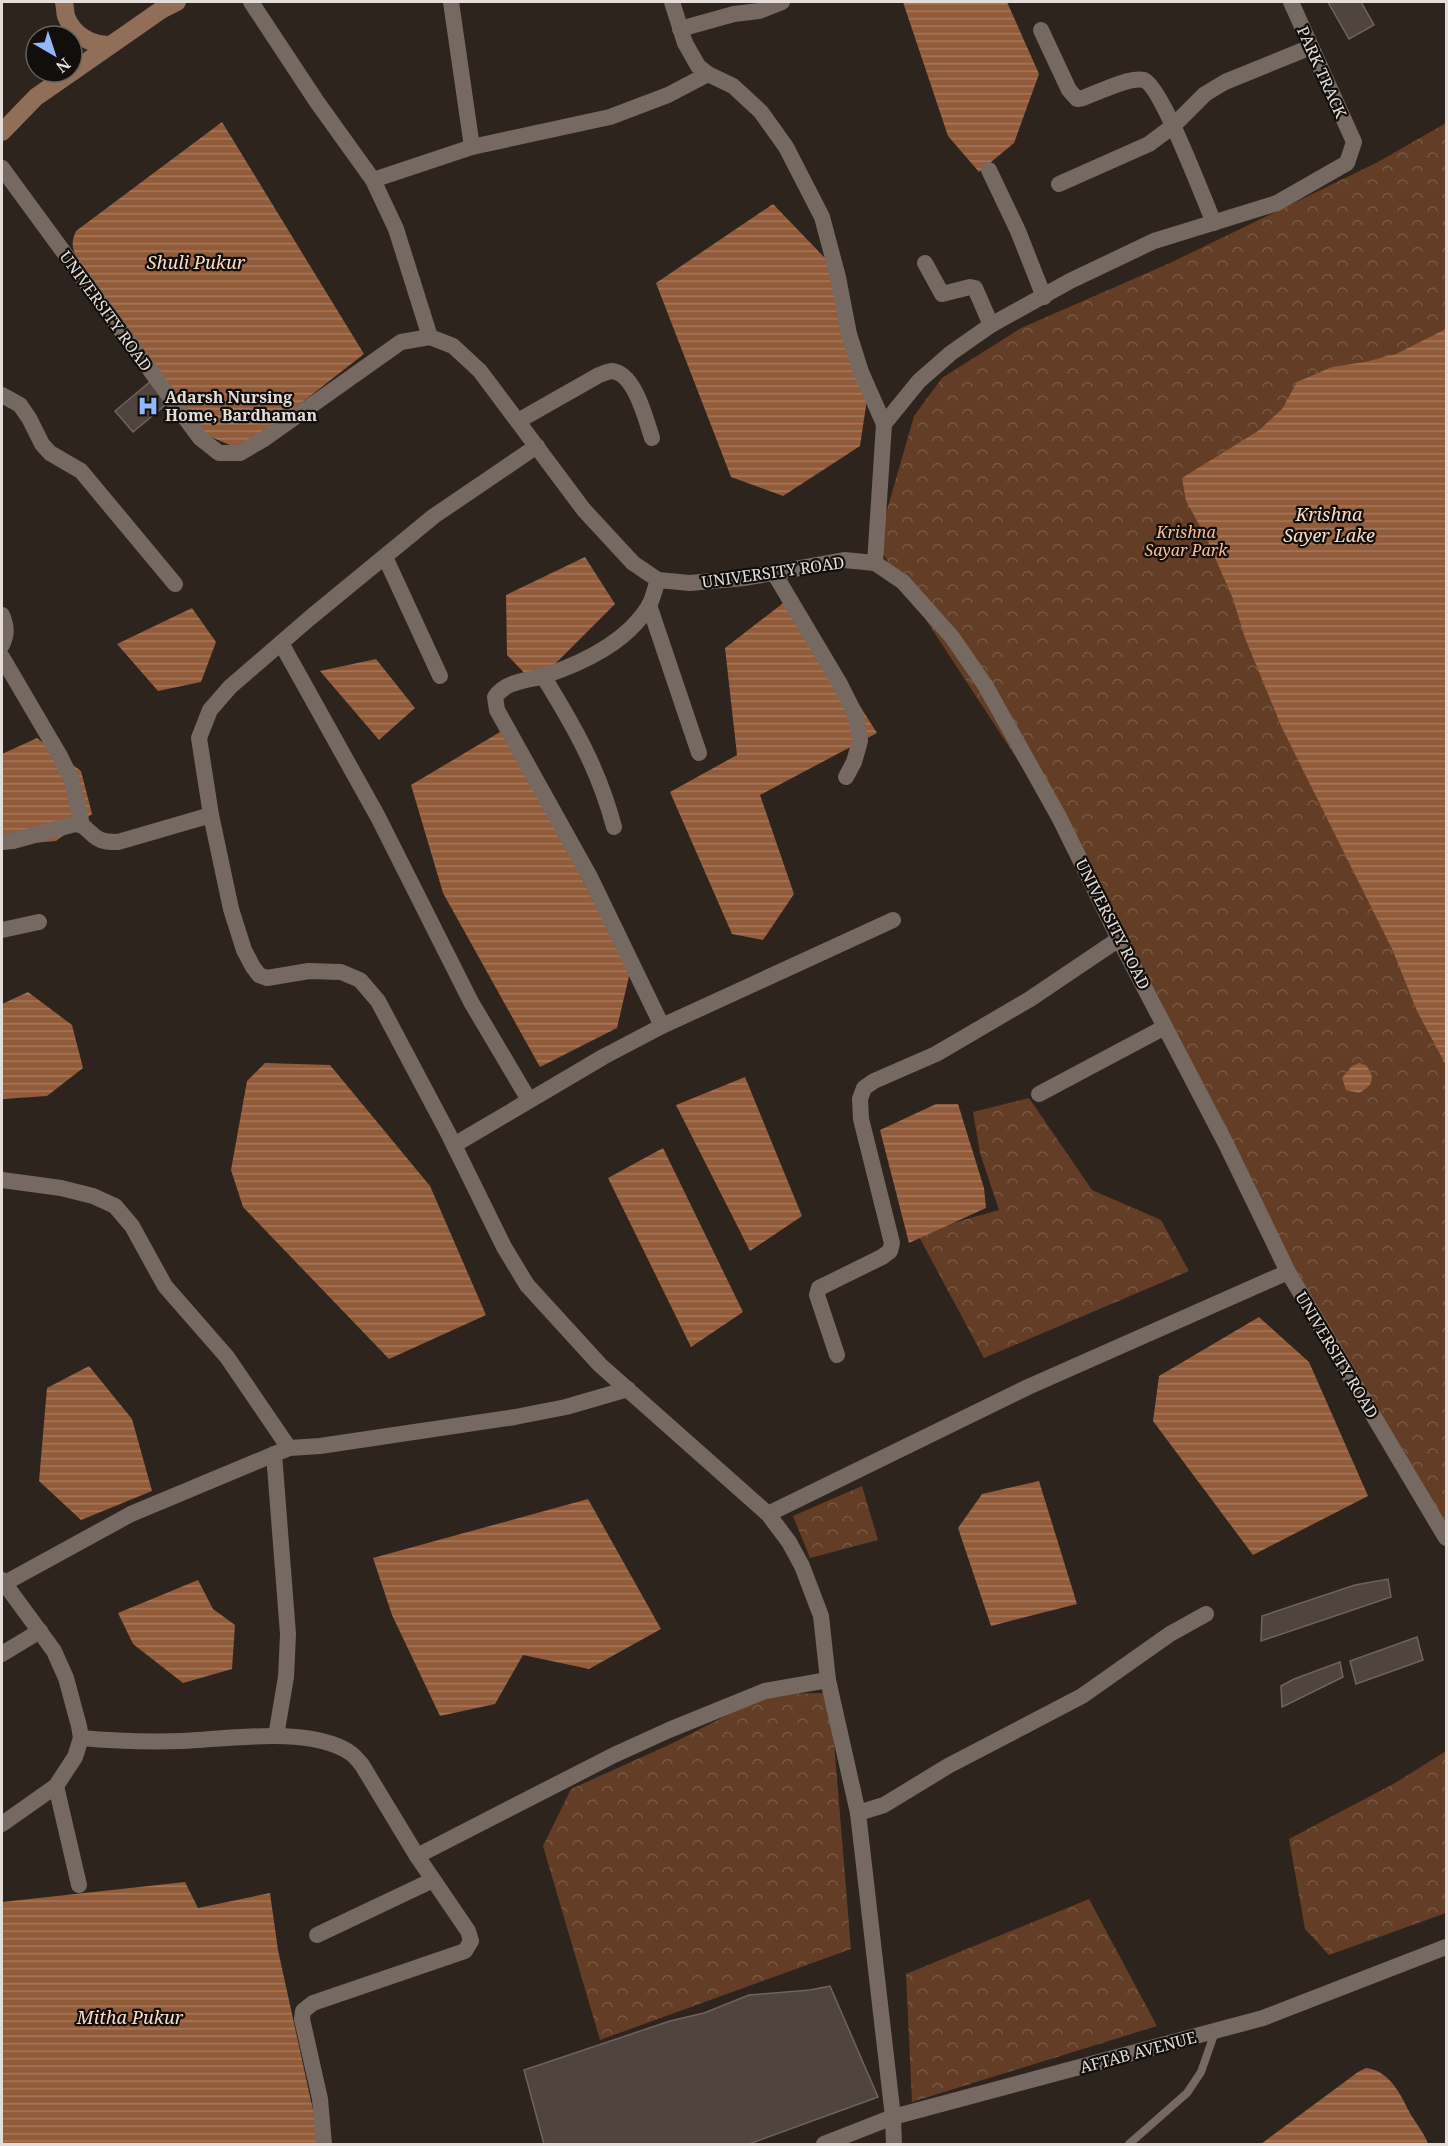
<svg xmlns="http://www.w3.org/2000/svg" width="1448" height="2146" font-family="'Noto Serif',serif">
	<defs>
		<pattern id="park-crowns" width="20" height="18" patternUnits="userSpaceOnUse" patternTransform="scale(1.5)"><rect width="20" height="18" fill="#633d25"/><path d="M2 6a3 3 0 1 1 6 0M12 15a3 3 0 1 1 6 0" fill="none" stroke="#795944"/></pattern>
		<pattern id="water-rules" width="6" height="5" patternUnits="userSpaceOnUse" patternTransform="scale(1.5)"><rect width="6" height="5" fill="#925b39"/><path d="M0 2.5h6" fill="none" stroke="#a67a5e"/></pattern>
	</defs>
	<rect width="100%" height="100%" fill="#2d241e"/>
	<g fill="url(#park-crowns)">
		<polygon points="1446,123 1446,1538 1288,1272 1072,843 877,545 914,416 942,378 1021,328 1170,263 1378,162"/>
		<polygon points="1029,1098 1092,1190 1161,1220 1189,1271 984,1358 917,1233 999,1210 980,1153 973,1112"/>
		<polygon points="862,1486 878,1540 810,1558 793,1516"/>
		<polygon points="830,1693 851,1949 600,2040 543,1846 571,1789 671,1744 768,1694"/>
		<polygon points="1446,1751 1446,1913 1329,1955 1305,1929 1289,1839 1395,1783"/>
		<polygon points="1089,1899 1157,2026 912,2102 906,1974"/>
	</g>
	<g fill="url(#water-rules)">
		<polygon points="903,2 1007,2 1039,74 1014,143 979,172 948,136"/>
		<path d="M 222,122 L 364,354 L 251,442 L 232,446 L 204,434 L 82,267 C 74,252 69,247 76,231 Z"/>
		<polygon points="773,204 825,258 869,386 860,446 783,496 731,477 656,283"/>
		<polygon points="1446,329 1446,1065 1417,1011 1393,951 1282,728 1245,638 1233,599 1206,537 1186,501 1182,478 1258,431 1282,409 1297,382 1332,367 1365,362 1396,354"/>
		<polygon points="585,557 615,604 535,684 507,655 506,595"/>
		<polygon points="791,597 877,733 760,795 794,894 763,940 732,934 670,792 737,755 725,648"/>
		<polygon points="192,608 216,642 201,682 158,691 117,644"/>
		<polygon points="376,659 415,708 379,740 320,671"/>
		<polygon points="505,729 630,972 617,1028 540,1067 443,893 411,785"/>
		<polygon points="37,738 81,771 92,814 56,841 11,845 2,835 2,754"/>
		<polygon points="28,992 72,1025 83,1068 47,1096 2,1099 2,1004"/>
		<polygon points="265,1063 330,1065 430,1186 486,1315 389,1359 243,1207 231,1170 247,1081"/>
		<path d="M 1359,1063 L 1366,1065 C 1376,1079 1373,1085 1359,1093 L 1346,1090 L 1342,1078 L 1352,1066 Z"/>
		<polygon points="745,1077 802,1216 750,1251 676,1105"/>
		<polygon points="936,1104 958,1104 984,1188 986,1208 909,1243 880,1130"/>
		<polygon points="663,1148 743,1312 691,1347 608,1178"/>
		<polygon points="1259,1317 1309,1362 1368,1496 1253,1555 1153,1421 1159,1376"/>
		<polygon points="89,1366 132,1419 152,1491 81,1520 39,1481 47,1388"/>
		<polygon points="1039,1481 1077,1604 991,1626 958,1528 982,1494"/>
		<polygon points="588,1499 661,1629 589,1669 523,1655 495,1704 440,1716 392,1615 373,1558"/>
		<polygon points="198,1580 213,1609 235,1625 232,1669 183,1683 133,1644 118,1613"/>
		<polygon points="185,1882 198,1908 270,1893 278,1950 320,2142 319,2144 2,2144 2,1902"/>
		<path d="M 1366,2068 C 1391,2071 1401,2096 1411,2115 C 1417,2125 1425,2134 1428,2144 L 1261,2144 L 1358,2072 Z"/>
	</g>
	<g fill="#4f443e" stroke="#6f645d" stroke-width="1.5">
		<polygon points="1328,2 1361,2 1374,25 1349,39"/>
		<polygon points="151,381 169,402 133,432 115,411"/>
		<polygon points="1388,1579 1391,1597 1261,1641 1262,1616 1355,1585"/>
		<polygon points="1417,1637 1423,1660 1356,1684 1350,1661"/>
		<polygon points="1340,1662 1343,1677 1282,1707 1281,1686 1294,1679"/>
		<polygon points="830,1986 878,2097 749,2144 544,2144 524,2070 670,2021 704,2013 749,1995 810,1990"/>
	</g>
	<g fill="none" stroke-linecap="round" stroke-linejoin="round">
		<polyline stroke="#756962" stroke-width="8" points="1129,2144 1187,2093 1201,2072 1215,2032"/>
		<g stroke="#756962" stroke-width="16">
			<polyline points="251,2 317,102 373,180 396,229 430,337"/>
			<polyline points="451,2 472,147"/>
			<polyline points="672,2 685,43 698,66 708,74 733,86 761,112 786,147 822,217 838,277 849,334 861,372 884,424"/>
			<polyline points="680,29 734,14 759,11 782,2"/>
			<path d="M 1041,30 L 1069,90 L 1077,99 L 1083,98 C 1097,93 1130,76 1144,80 C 1162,87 1204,200 1214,223"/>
			<polyline points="2,168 200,438 219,453 240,453 264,439 401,342 430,337 453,346 480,371 584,510 633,563 658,580 690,583 745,578 844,560 875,563 903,582 952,637 985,685 1059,817 1119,939 1226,1144 1288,1272 1446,1538"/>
			<polyline points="989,170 1018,231 1044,297"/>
			<polyline points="373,180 472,147 610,117 668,95 708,74"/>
			<polyline points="1059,184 1149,144 1173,126 1205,94 1225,82 1311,47"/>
			<polyline points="925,263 942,294 970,287 975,288 991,325"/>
			<polyline points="2,395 20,405 29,418 42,444 50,453 81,471 175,584"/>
			<path d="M 518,421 L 599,375 C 603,374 608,371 612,371 C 635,373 646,420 652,438"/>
			<polyline points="537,446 434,516 311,617 230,687 210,710 199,738 211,815 231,909 244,950 253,967 259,975 267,978 309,971 341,972 360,980 378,1001 448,1133 504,1247 527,1285 600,1365 768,1514 789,1542 802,1566 821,1616 828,1680 858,1813 893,2117 894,2144"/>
			<polyline points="385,557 440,676"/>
			<polyline points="875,563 884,424 919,381 951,353 991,325 1070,281 1154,241 1277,203 1347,163 1354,142 1291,2"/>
			<polyline points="774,573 840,684 856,716 860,741 854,762 846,777"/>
			<path d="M 658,580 C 655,588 653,598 649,606 C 626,643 583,663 544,676 C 526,681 506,681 495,697 L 497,710 L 590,877 L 662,1026"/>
			<polyline points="649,605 699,753"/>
			<path d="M 2,615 C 7,627 7,634 2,645"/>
			<polyline points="281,643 378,817 471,1002 529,1100"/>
			<polyline points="2,657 60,756 72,781 82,825"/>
			<path d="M 543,676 C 574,726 599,770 614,827"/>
			<path d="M 2,842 L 13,841 L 75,824 C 86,825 88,832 97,838 C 103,842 110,842 118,842 L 211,815"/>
			<polyline points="2,930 39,922"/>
			<polyline points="1039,1094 1165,1027"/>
			<polyline points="454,1145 603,1057 662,1026 893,920"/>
			<polyline points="2,1180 61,1188 93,1196 115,1206 132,1226 165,1286 227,1357 289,1448"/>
			<polyline points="837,1355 817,1295 819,1288 882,1257 890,1251 892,1243 861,1119 860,1099 864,1088 874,1081 936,1054 1030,999 1119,939"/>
			<polyline points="274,1454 288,1634 286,1677 276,1736"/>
			<polyline points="768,1514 1028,1387 1288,1272"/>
			<polyline points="2,1580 54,1651 66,1678 79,1726 81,1738 75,1757 56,1786 2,1824"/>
			<polyline points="5,1583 131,1514 289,1448 320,1446 515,1417 566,1407 628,1389"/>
			<polyline points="2,1654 40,1631"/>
			<path d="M 81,1738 C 114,1741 148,1742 182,1741 C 228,1739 309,1726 349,1752 C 354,1755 358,1760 362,1765 L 417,1856 L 468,1931 L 471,1941 L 465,1951 L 313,2003 L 303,2011 L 302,2019 L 320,2099 L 324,2144"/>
			<polyline points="56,1786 79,1885"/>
			<polyline points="858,1813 884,1805 948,1766 1082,1696 1170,1634 1206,1614"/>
			<polyline points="417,1856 614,1755 669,1730 765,1691 828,1680"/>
			<polyline points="317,1935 433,1880"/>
			<polyline points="824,2144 893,2117 1263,2018 1446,1947"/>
		</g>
		<g stroke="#916e58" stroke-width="18">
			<path d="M 64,2 C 65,6 65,12 66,16 C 73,35 91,45 109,45"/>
			<polyline points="72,72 161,10 177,2"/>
			<polyline points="2,132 36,97 72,72"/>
		</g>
	</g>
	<defs>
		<symbol id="hospital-bare" viewBox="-9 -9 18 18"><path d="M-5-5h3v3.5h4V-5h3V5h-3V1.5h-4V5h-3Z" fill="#91b8fd" stroke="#120e0b" stroke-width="2.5" paint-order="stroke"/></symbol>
	</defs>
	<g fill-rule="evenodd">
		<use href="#hospital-bare" x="133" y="391" width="30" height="30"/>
	</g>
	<g text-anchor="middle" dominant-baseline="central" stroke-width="4.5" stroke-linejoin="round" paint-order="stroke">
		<g font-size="16" fill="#e4ddd9" stroke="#120e0b">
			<text transform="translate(1322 72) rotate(66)">PARK TRACK</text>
			<text transform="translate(106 311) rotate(54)">UNIVERSITY ROAD</text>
			<text transform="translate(773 572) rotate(-8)">UNIVERSITY ROAD</text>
			<text transform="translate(1113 924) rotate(63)">UNIVERSITY ROAD</text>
			<text transform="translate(1337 1355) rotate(59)">UNIVERSITY ROAD</text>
			<text transform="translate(1138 2052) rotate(-15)">AFTAB AVENUE</text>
		</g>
		<g font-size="16" font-weight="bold" fill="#e4ddd9" stroke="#120e0b" text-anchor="start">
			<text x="165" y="397">Adarsh Nursing<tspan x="165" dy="18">Home, Bardhaman</tspan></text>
		</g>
		<g font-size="16" font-style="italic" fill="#febb94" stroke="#120e0b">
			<text x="1186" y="532">Krishna<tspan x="1186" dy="18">Sayar Park</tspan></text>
		</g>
		<g font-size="18" font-style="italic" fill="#fddbc7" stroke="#120e0b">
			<text x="196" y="262">Shuli Pukur</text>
			<text x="1329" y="514">Krishna<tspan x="1329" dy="21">Sayer Lake</tspan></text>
			<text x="130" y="2017">Mitha Pukur</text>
		</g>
	</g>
	<rect width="1448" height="2146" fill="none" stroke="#e4ddd9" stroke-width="6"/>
	<g transform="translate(54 54) rotate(141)"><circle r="28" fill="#120e0b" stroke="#66615d" stroke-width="1.5"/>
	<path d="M0-4.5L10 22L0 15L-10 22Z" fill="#91b8fd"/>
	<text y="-9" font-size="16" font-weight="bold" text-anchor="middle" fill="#e4ddd9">N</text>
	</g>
</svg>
